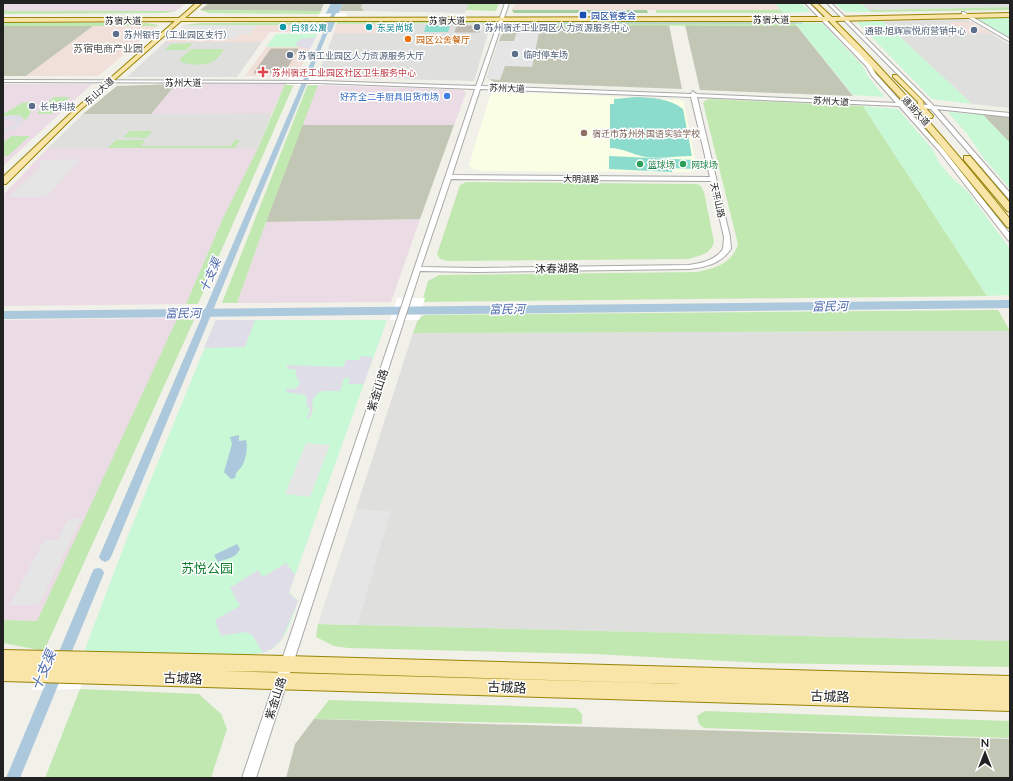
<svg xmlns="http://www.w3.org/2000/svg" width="1013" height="781" font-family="Lato,'Noto Sans SC',sans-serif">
	<rect width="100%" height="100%" fill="#f1f0e9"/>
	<g fill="#dfdfde">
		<polygon points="363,3 469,3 465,13 364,11 361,7"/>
		<polygon points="860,3 1010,3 1010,7 868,10"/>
		<polygon points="966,19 1010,45 1010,108 972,104 883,21"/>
		<polygon points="491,23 474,81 317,77 334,33 382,33 386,24"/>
		<polygon points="165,42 262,42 237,77 127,77"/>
		<polygon points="272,113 258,148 48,148 83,114"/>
		<polygon points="1010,331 1010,641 357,625 390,512 356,509 413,333"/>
	</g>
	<g fill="#f1dfd9">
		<polygon points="515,3 775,3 781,10 512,10"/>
		<polygon points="948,22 972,22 995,35 981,33 966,33"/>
		<polygon points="337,24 386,24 383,33 334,33"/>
		<polygon points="184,25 320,25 317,32 270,32 262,42 165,42"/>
		<polygon points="93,26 158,26 98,76 26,76"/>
		<polygon points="276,34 317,34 297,76 245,76"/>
	</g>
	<g fill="#eadbe4">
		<polygon points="3,3 186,3 176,11 3,11"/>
		<polygon points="3,84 92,84 3,166"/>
		<polygon points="176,84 285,84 272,113 151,114"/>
		<polygon points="318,85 463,90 466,93 454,125 302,125"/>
		<polygon points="48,148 258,148 224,216 186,304 3,306 3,195"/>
		<polygon points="420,219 391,302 237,303 266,222"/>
		<polygon points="173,318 177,319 175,326 37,621 3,620 3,320"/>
	</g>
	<polygon fill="#f9fee5" points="494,93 543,93 681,100 684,102 697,170 689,172 481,171 472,169 469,164 490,96"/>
	<g fill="#c2c6b4">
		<polygon points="209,3 324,3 321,11 200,10"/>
		<polygon points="343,3 363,3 361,7 364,11 340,11"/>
		<polygon points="508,25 669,25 682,89 494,82 489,79 487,77 501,35 505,32"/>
		<polygon points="685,25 797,26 853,96 700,90"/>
		<polygon points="3,26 93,26 26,76 3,76"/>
		<polygon points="176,84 151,114 83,114 117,86"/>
		<polygon points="983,115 1010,117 1010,143"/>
		<polygon points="302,125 454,125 420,219 266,222"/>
		<polygon points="314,719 1010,739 1010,778 286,778 295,744"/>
	</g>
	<g fill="#c2e8b2">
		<polygon points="469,3 499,3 496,11 466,10"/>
		<polygon points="1010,7 1010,10 871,12 868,10"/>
		<polygon points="200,10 321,11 319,14 314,14 209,13"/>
		<polygon points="655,10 781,10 783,13 657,13"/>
		<polygon points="3,11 176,11 165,13 3,14"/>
		<polygon points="343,21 488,21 491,22 491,23 337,24 337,22"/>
		<polygon points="726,21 794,22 797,26 508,25 511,22 526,22"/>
		<polygon points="3,22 147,23 159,25 158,26 3,26"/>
		<polygon points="321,22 320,25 184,25 199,23"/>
		<polygon points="171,44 191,43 192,44 186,50 165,50"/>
		<path d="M 191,49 L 224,49 C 221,53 218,59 214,61 C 206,66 188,66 180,61 L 180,59 Z"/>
		<polygon points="285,84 294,84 198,304 186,304 224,216 258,148"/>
		<polygon points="308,84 318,85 266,222 237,303 222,303"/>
		<polygon points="54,97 70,97 51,114 37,114 40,109"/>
		<path d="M 711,99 L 863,106 L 987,296 L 422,302 L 428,281 L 439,275 L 697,272 C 715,268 732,264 738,244 L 703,103 L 706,100 Z"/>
		<polygon points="29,102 33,107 29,116 22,123 24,120 21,116 12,115 3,117 3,114 22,103"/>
		<polygon points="130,131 150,131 152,132 146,138 123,137"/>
		<polygon points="12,136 30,136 8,156 3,156 3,142"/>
		<polygon points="116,140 145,140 141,146 231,146 235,140 240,140 235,148 108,148"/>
		<path d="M 466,182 L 696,184 L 700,185 L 704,192 L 714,242 C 711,254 699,256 688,259 L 448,261 L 440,259 L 437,254 L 460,185 Z"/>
		<polygon points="998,310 1010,331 413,333 418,319 425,315"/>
		<polygon points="177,319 194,320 44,651 3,643 3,620 37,621"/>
		<polygon points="318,624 1010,641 1010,667 763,663 594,654 348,648 334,646 316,637"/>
		<polygon points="80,689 199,694 221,714 227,729 211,778 45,778"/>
		<polygon points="329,700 576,708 582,714 582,724 314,719"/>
		<polygon points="705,711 1010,721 1010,738 704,728 699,724 697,716"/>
	</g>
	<polygon fill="#a4cea0" points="512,10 647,10 648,13 514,13"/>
	<g fill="#c9f8d6">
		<polygon points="775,3 801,3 811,12 783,13"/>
		<polygon points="834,3 860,3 871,12 845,12"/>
		<polygon points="978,18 1010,18 1010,37 1006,37 977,20"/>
		<polygon points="883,21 972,104 932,99 857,22"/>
		<polygon points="794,22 822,23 862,65 869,78 885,97 853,95"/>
		<polygon points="276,34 317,34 311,47 266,47"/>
		<polygon points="863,106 898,109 933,150 940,164 951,177 968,192 1010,249 1010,295 987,296"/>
		<polygon points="948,112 983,115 1010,143 1010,189 983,157 968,135"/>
		<path d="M 216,320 L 387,320 L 289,592 L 298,601 C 292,617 287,639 272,649 C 250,662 188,653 161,653 C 134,653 108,656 82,657 L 129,533 Z"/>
	</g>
	<g fill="#8bdccc">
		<polygon points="426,25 450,25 448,32 424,32"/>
		<path d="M 636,97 C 653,98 669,98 683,109 L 692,156 C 677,156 661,159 646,157 C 633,155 623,148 610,148 L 610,104 L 614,104 L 614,99 Z"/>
		<polygon points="609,156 694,160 696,169 672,168 672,172 609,169"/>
	</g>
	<g fill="#e5e5e5">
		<polygon points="184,25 257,25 250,34 240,34 236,39 170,38"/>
		<polygon points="517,31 539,32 532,67 505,66 500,80 489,79 487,77 499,41 514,41"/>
		<polygon points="81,159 46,197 9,197 42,165 37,164 42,160"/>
		<polygon points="306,443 330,445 310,497 285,494"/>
		<polygon points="356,509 390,512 357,625 318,624"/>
		<polygon points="82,518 39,605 10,605 44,540 57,540 68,519"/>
	</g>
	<g fill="#dfdde7">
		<polygon points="316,37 310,49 297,46 295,44 301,39"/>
		<polygon points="12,115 21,116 24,120 16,128 3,133 3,130 17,124 12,119 3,120 3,117"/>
		<polygon points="216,320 255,320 245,347 204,348"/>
		<polygon points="360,356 373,357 364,384 348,384 350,378 344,378 340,391 323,391 318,393 313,399 312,404 313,409 310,418 307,418 310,409 307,406 306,395 286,392 287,389 294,389 298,386 300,382 297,378 295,369 287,369 287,365 343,367 346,360 359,360"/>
		<polygon points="286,563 295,574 289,593 298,601 282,639 273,648 263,653 252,635 245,632 221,636 215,620 240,606 230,588 258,570 263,577"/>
	</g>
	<g fill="#acc8dc">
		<polygon points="331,3 343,3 331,32 317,32"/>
		<path d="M 239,435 L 239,441 L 246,440 C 248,447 246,458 243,464 C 240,471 237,468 235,478 L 231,479 L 224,472 L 232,444 L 230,437 Z"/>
		<path d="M 237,544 L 240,549 C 235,559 227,558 218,562 L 214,555 Z"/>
	</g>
	<g fill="#fff">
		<polygon points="320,14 339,13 347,14 343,22 316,22"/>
		<polygon points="290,77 325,77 322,85 286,85"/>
		<polygon points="397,298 425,298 419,320 390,320"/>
		<polygon points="49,655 95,655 80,689 32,690"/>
	</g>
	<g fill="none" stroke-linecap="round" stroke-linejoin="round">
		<polyline stroke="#acc8dc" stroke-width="1" points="523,23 802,23"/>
		<g fill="#acc8dc" fill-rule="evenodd">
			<polygon points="336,3 340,3 111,557 109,560 105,562 101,560 99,557"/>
			<polygon points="98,568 102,569 104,573 20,778 6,778 92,573 94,569"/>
		</g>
		<polygon fill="#acc8dc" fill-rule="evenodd" points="1010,300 1010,308 3,319 3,311"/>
	</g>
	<g fill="#beb9b1" stroke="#c2baab">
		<polygon points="457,26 480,26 479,32 455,32"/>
		<polygon points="271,49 298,49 284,73 254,73"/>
	</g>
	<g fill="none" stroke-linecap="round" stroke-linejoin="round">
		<defs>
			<g id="minor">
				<path d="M 505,3 L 509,3 L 481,86 L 691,94 L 693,91 L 696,94 L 896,103 L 872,76 L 866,66 L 805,3 L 809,3 L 870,64 L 876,74 L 902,103 L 928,105 L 827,3 L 831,3 L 934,106 L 1010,113 L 1010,117 L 937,109 L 1010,193 L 1010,199 L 1008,198 L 931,109 L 905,107 L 943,149 L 1010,234 L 1010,241 L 1008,240 L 939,151 L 899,106 L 697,97 L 730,237 L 731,249 C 720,264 707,267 689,269 L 477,272 L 420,271 L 256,778 L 242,778 L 475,89 L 319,83 L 3,82 L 3,80 L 319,81 L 476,86 ZM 480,89 L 691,97 L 710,177 L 452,175 ZM 451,179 L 711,181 L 724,237 L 723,249 C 715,260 703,263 689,265 L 477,268 L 421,267 Z"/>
				<polygon points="962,12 964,12 1010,39 1010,42 962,14"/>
			</g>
			<g id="major">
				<path d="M 196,3 L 202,3 L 185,18 L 825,17 L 811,3 L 817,3 L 832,17 L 1010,13 L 1010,17 L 835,21 C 898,83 955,150 1010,219 L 1010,228 L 1007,227 L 913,112 L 829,21 L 181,21 L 77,113 L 6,184 L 3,184 L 3,177 L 73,111 L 175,21 L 3,22 L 3,18 L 179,18 Z"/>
				<polygon points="893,75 897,75 923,101 924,106 933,116 932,118 926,118 918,106 918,102 893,77"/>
				<polygon points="964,156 970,156 1010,203 1010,212 1007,211 964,160"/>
				<path d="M 3,650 L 286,656 L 1010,676 L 1010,711 L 3,681 ZM 223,671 L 286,672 L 681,684 Z"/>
			</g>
		</defs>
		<use href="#minor" stroke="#a8a8a8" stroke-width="2"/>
		<use href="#major" stroke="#988407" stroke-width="2"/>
		<use href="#minor" fill="#fff" fill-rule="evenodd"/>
		<use href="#major" fill="#f8e5a7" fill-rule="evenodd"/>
	</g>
	<rect fill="#1a4fb4" stroke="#fff" stroke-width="1.5" x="579" y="11" width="8" height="8" rx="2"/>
	<g fill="#0f9aa8" stroke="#fff" stroke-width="1.5">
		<circle cx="283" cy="27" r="4"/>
		<circle cx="369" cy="27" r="4"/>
	</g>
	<g fill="#5c6f8a" stroke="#fff" stroke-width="1.5">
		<circle cx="477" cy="27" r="4"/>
		<circle cx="974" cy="30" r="4"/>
		<circle cx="116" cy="34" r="4"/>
		<circle cx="515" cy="54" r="4"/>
		<circle cx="290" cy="55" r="4"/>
		<circle cx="32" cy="106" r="4"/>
	</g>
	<circle fill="#e8710a" stroke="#fff" stroke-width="1.5" cx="408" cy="39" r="4"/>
	<path fill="#e0444e" stroke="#fff" stroke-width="1.5" d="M261 66h4v4h4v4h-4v4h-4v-4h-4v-4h4z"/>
	<circle fill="#3f7fe0" stroke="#fff" stroke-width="1.5" cx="447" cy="96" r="4"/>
	<circle fill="#8d6e63" stroke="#fff" stroke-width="1.5" cx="584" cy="133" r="4"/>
	<g fill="#2e9e5b" stroke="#fff" stroke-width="1.5">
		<circle cx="640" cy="164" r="4"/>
		<circle cx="683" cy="164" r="4"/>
	</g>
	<g text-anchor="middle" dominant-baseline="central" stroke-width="3" stroke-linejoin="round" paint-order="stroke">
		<g font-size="9" fill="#164399" stroke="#fff" text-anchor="start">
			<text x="591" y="15">园区管委会</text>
		</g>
		<g font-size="9" fill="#212121" stroke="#fff">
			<text x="771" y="19">苏宿大道</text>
			<text x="123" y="20">苏宿大道</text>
			<text x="447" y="20">苏宿大道</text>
			<text x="183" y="82">苏州大道</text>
			<text transform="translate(507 88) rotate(2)">苏州大道</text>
			<text transform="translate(99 91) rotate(-42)">东山大道</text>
			<text transform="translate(831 101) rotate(3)">苏州大道</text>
			<text transform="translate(916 111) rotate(48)">通湖大道</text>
			<text x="581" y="178">大明湖路</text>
			<text transform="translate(718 200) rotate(77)">天平山路</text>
		</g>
		<g font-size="9" fill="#0d838f" stroke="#fff" text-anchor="start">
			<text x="291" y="27">白领公寓</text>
			<text x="377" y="27">东吴尚城</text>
		</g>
		<g font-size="9" fill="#4e5e75" stroke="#fff" text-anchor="start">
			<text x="485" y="27">苏州宿迁工业园区人力资源服务中心</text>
			<text x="966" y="30" text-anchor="end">通银·旭辉宸悦府营销中心</text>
			<text x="124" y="34">苏州银行（工业园区支行）</text>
			<text x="523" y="54">临时停车场</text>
			<text x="298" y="55">苏宿工业园区人力资源服务大厅</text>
			<text x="40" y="106">长电科技</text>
		</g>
		<g font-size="9" fill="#c56008" stroke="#fff" text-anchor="start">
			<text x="416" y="39">园区公舍餐厅</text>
		</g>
		<g font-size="9" fill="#be3a42" stroke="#fff" text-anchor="start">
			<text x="272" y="72">苏州宿迁工业园区社区卫生服务中心</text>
		</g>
		<g font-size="9" fill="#366cbe" stroke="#fff" text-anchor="end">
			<text x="439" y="96">好齐全二手厨具旧货市场</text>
		</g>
		<g font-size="9" fill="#785e54" stroke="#fff" text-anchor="start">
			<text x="592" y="133">宿迁市苏州外国语实验学校</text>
		</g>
		<g font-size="9" fill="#27864d" stroke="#fff" text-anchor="start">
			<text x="648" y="164">篮球场</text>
			<text x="691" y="164">网球场</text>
		</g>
		<g font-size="10" fill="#545454" stroke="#fff">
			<text x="108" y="48">苏宿电商产业园</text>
		</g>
		<g font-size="11" fill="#212121" stroke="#fff">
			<text transform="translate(557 268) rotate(-1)">沐春湖路</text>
			<text transform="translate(377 390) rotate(-72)">紫金山路</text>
			<text transform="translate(275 698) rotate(-72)">紫金山路</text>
		</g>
		<g font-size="12" font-style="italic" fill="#516dae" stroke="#fff">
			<text transform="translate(210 275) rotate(-67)">十支渠</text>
			<text transform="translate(830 306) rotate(-1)">富民河</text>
			<text transform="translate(507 309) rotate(-1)">富民河</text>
			<text transform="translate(183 313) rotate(-1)">富民河</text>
		</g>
		<g font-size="13" fill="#117d2f" stroke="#fff">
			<text x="207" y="568">苏悦公园</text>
		</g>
		<g font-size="13" fill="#212121" stroke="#fff">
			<text transform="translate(183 678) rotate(2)">古城路</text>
			<text transform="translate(507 687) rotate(2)">古城路</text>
			<text transform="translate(830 696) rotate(2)">古城路</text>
		</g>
		<g font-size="14" font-style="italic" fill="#516dae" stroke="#fff">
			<text transform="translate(43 670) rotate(-67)">十支渠</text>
		</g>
	</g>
	<rect width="1013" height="781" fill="none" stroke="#212121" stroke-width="8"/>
	<g transform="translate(985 753)" stroke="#ffffff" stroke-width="3" paint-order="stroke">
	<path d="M0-3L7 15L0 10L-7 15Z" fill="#212121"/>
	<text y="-6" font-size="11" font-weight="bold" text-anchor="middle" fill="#212121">N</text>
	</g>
</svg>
